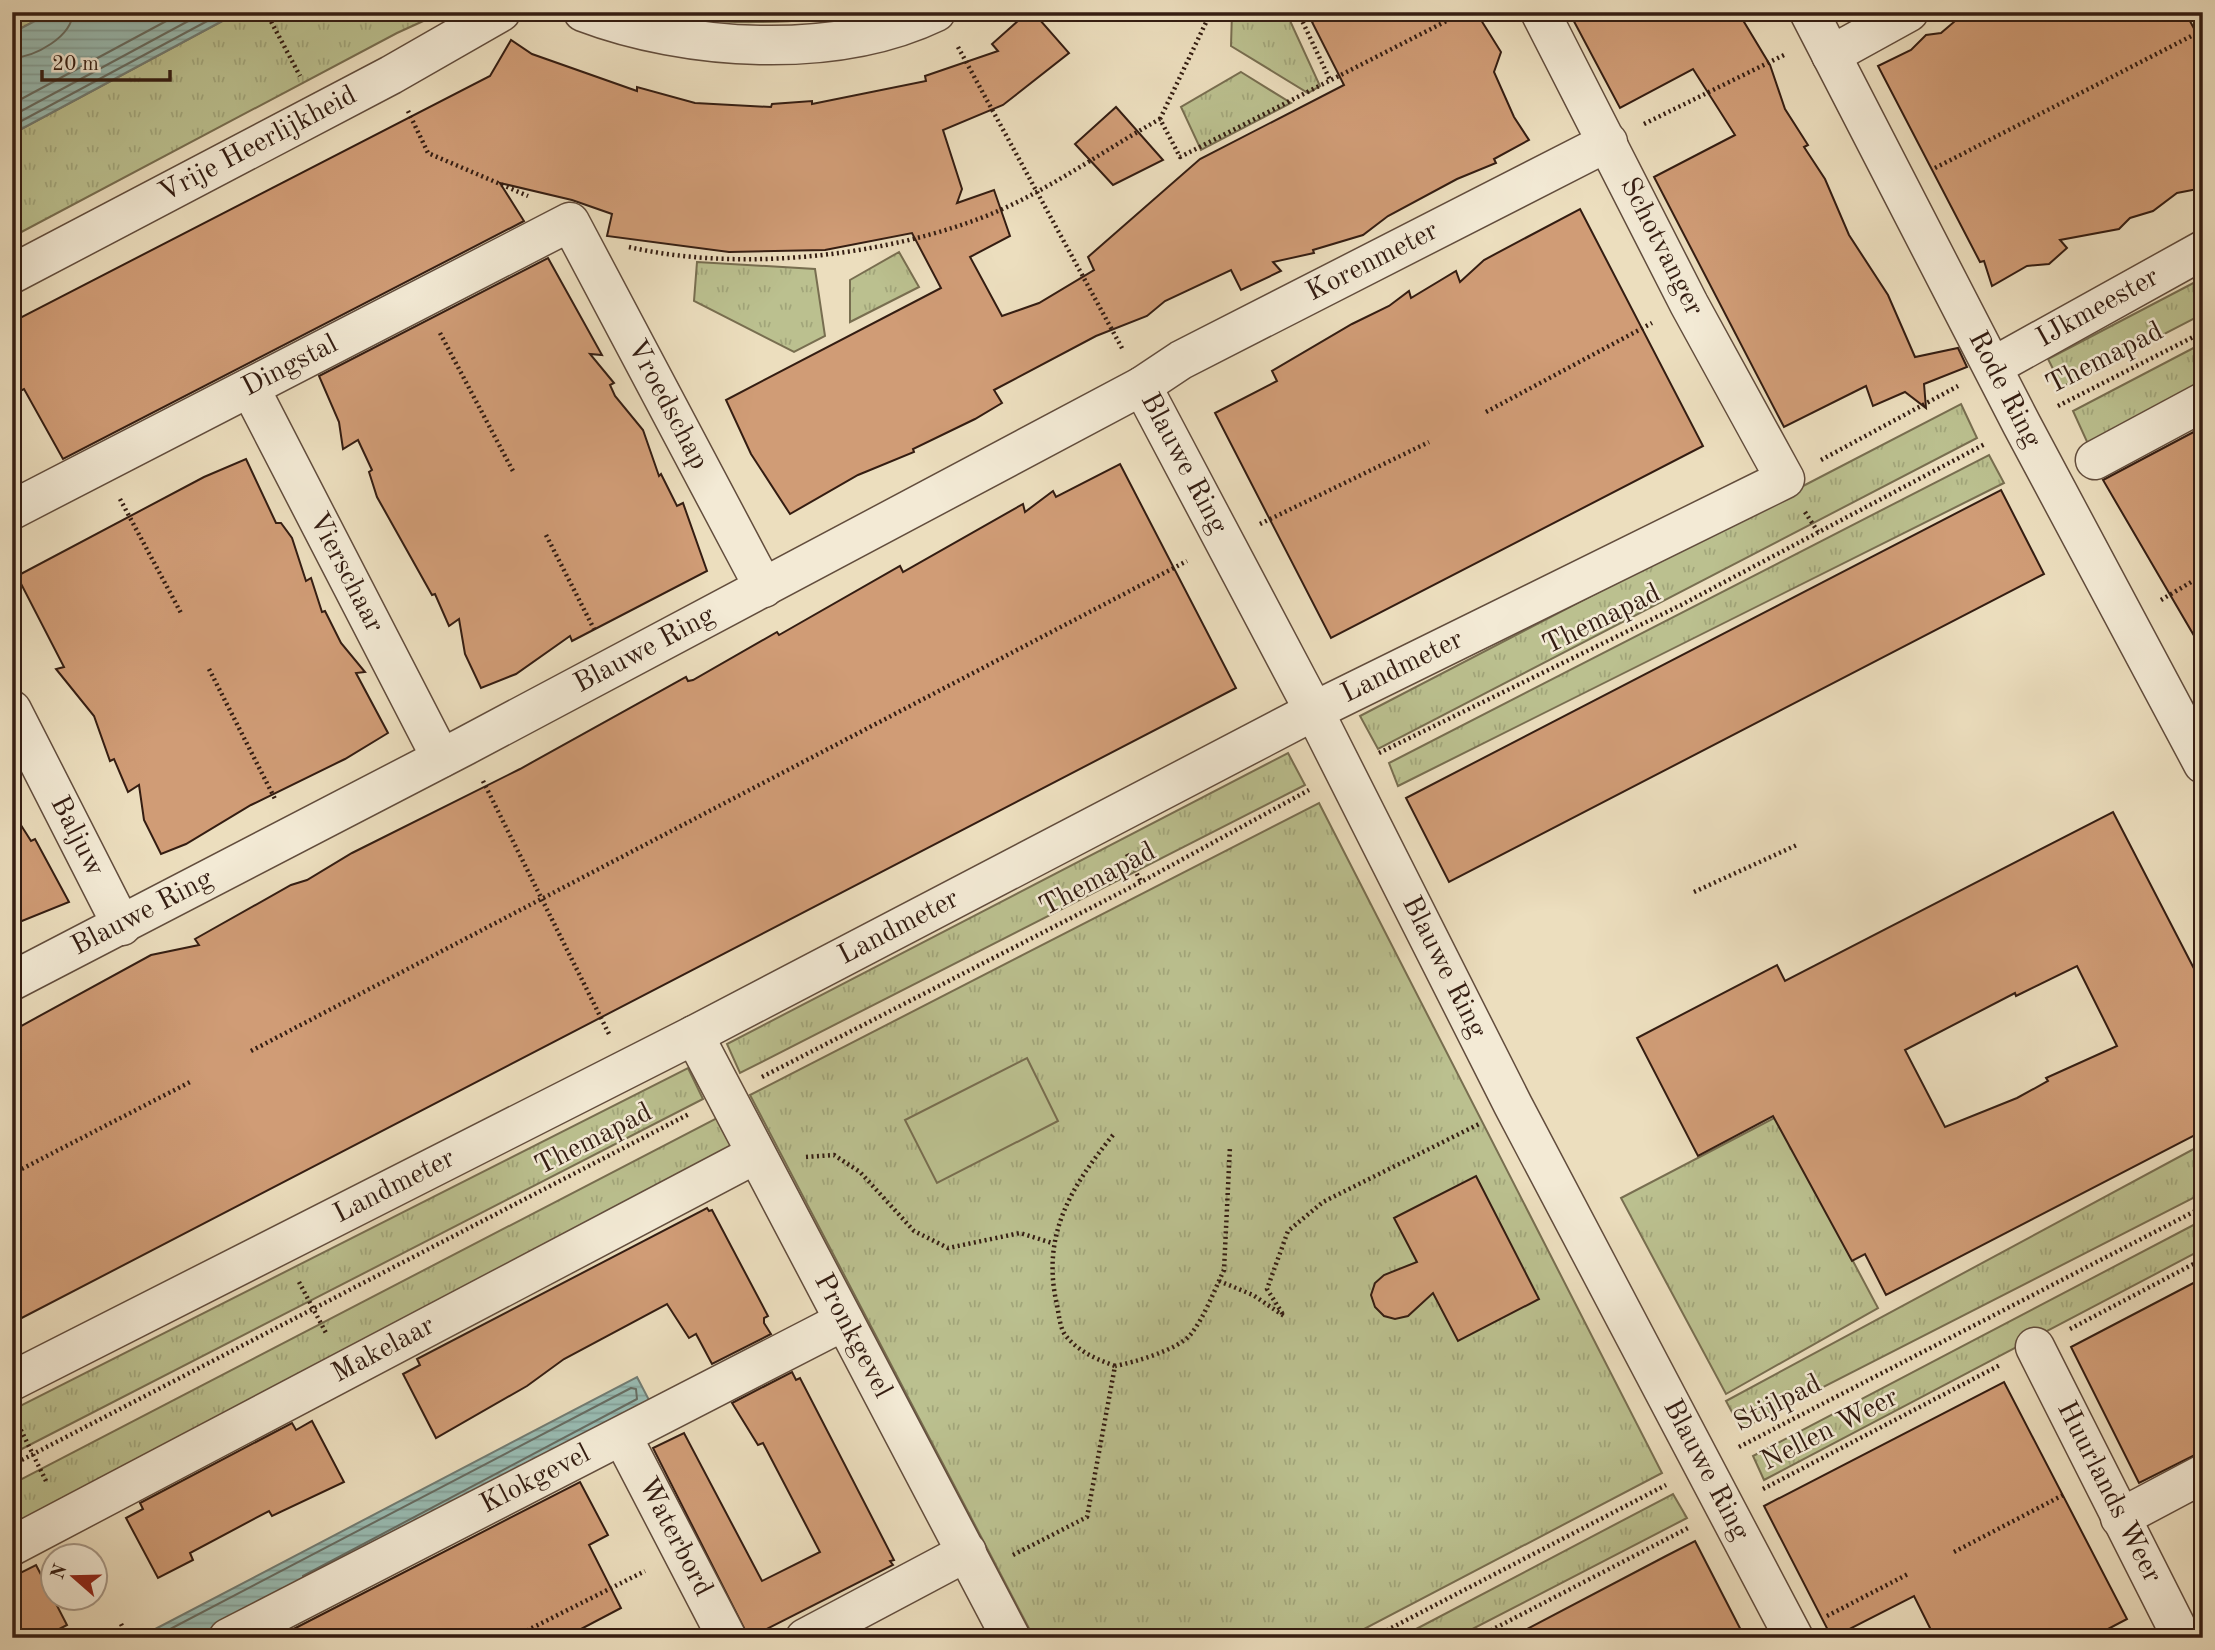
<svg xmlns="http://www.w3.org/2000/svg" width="2215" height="1650" font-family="'Old Standard TT',serif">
	<defs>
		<pattern id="grass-tufts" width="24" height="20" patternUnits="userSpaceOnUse" patternTransform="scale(1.75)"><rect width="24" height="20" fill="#bbc08f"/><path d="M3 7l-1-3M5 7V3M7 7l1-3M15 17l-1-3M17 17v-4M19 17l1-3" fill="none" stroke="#a1a57a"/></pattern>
		<pattern id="water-rules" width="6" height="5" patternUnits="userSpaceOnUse" patternTransform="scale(1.75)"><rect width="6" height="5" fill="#99bcb3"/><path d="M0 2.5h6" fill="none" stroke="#84a199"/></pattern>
	</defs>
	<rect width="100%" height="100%" fill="#ecdebe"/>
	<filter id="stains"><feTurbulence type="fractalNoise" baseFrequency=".00286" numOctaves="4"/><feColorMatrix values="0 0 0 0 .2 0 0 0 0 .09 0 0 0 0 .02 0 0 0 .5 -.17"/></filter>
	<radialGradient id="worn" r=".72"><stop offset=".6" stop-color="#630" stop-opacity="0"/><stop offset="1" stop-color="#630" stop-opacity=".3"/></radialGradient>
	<g fill="url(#grass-tufts)" stroke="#786e50" stroke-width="2">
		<polygon points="12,12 52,12 12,33"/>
		<polygon points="239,12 443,12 397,33 12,237 12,134"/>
		<path d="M 661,12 L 852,12 C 819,24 692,27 661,12 Z"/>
		<polygon points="1232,12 1286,12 1320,86 1308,93 1231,46"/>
		<polygon points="1241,72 1291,103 1201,150 1181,107"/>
		<polygon points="899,252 919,287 850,322 850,280"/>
		<polygon points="697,262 815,269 825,336 794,352 694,301"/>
		<polygon points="2203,278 2203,314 2062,387 2048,359"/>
		<polygon points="2203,343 2203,385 2088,444 2073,411"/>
		<polygon points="1961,404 1977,438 1378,749 1360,716"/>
		<polygon points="1989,455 2004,483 1398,786 1389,763"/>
		<polygon points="1288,753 1305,785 740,1073 727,1044"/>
		<polygon points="1319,803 1662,1473 1347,1638 1034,1638 750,1095"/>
		<polygon points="688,1068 703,1099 12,1454 12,1410"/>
		<polygon points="1776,1117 1878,1308 1726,1394 1621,1198"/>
		<polygon points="717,1118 733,1148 12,1528 12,1484"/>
		<polygon points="2203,1144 2203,1193 1741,1429 1726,1401"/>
		<polygon points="2203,1220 2203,1249 1764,1480 1753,1456"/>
		<polygon points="1673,1494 1687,1518 1455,1638 1399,1638"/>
	</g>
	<polygon fill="#bbc08f" stroke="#786e50" stroke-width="2" points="1027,1058 1058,1121 937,1183 905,1120"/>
	<g fill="url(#water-rules)" stroke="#717c73" stroke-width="2">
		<polygon points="52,12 239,12 12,134 12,33"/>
		<polygon points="637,1377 649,1400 201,1638 138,1638"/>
	</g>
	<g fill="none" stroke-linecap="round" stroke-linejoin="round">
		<g stroke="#666c62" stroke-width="2">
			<path d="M 12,58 C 35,57 72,37 73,12"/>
			<polyline points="12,104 183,12"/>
			<polyline points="12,116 205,12"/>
			<polyline points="12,126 224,12"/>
			<polyline points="153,1638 631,1388 636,1389 637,1399 303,1576"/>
		</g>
	</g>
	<g fill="#d09c76" stroke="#341d12" stroke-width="2" fill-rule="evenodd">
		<polygon points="1028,12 1033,12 1069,53 1003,105 943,130 962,189 957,203 994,190 1010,236 970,257 1002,316 1039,303 1094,270 1088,257 1200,159 1344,85 1312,22 1331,12 1476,12 1501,52 1494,72 1514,117 1529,140 1494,159 1496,163 1457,179 1388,216 1363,235 1313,250 1314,253 1273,262 1281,271 1241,290 1231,270 1165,301 1147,316 1096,336 994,390 1002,403 975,419 913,449 914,452 858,475 790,514 751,454 726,400 941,288 912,233 825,250 729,252 607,236 612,214 572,200 500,183 524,221 63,459 24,389 12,395 12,322 490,76 511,40 532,54 637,91 637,87 695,103 771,107 772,104 812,101 812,104 926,81 925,76 998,51 992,44"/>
		<polygon points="1569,12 1738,12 1770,65 1785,109 1808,145 1804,147 1825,179 1849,235 1888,295 1915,357 1958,348 1967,367 1924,384 1926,408 1905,392 1873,406 1866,386 1784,427 1654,177 1735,135 1693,69 1620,108"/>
		<polygon points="1978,12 2185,12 2203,45 2203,188 2177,193 2153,211 2130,218 2119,229 2060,240 2067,248 2049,264 2027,266 1992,286 1984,261 1980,262 1878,66 1911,50 1926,35 1941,33 1955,21"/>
		<polygon points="1116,107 1163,160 1113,185 1075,144"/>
		<polygon points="1580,209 1703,446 1331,638 1215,413 1277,381 1272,371 1352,324 1389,306 1409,291 1411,298 1456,271 1460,282 1484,260"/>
		<polygon points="548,258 602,355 590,354 614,383 610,385 615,396 643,430 659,476 661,474 677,506 683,503 707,571 572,641 570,636 516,674 481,688 465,654 459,619 449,626 435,594 432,595 377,497 369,472 372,470 358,440 343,449 339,422 319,376"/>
		<polygon points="2203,427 2203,651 2103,480"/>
		<polygon points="246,459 276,523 281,523 292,538 306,581 311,578 322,612 325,611 341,643 365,672 356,673 388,733 345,759 251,805 186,844 161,854 144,820 139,785 128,792 114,759 110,761 94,716 56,669 64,667 17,576 204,477"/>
		<polygon points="1120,464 1236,688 12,1323 12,1031 151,955 199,945 195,939 291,885 307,880 352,853 520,769 686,677 688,681 693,680 777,632 779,635 900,566 903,572 1023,504 1025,512 1053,491 1056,497"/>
		<polygon points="2001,490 2044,574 1449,882 1406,798"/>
		<polygon points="12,811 31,841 35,839 69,902 12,925"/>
		<path d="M 2113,812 L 2203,986 L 2203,1131 L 1886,1295 L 1865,1254 L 1852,1261 L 1773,1116 L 1698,1156 L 1637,1038 L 1777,965 L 1785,981 ZM 2077,966 L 2117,1046 L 2046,1078 L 2048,1081 L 2017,1098 L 1945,1127 L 1905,1050 L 2015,993 L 2016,996 Z"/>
		<polygon points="1476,1176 1539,1299 1458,1341 1433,1293 1408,1316 1395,1319 1384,1316 1375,1307 1371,1295 1375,1283 1384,1275 1417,1262 1394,1218"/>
		<polygon points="707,1208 709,1211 712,1210 768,1316 764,1318 764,1323 771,1334 712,1364 696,1334 689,1338 667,1304 564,1359 527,1386 436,1438 403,1374 420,1365 417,1359"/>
		<polygon points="2203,1278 2203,1451 2139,1483 2071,1347"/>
		<polygon points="792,1372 796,1380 800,1378 894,1560 890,1561 893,1565 749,1638 653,1448 684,1433 762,1581 820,1552 763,1443 758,1445 732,1403"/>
		<polygon points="2004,1382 2127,1619 2091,1638 1935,1638 1914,1596 1832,1638 1764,1506"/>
		<polygon points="312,1421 344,1482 272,1516 269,1511 190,1553 193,1560 158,1578 126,1518 143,1509 140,1503 292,1423 296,1430"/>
		<polygon points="580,1482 608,1535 589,1545 621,1608 564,1638 276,1638"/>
		<polygon points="1695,1541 1745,1638 1510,1638 1666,1556"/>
		<polygon points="36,1565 67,1625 42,1638 12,1638 12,1577"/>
	</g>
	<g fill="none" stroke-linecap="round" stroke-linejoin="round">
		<defs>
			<g id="street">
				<path d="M 583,12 C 686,51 834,61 936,12"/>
				<path id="s1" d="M 1809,12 L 2022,425 L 2203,764"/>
				<polyline points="1831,55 1909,12"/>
				<path id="s2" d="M 12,274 L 391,75 L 501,12"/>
				<path id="s3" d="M 1994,366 L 2203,250"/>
				<path id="s4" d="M 1142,386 L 1181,360 L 1608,142"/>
				<path id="s5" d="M 250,388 L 441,758"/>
				<polyline points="2095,460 2203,402"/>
				<path id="s6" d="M 12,510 L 570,222 L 764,588"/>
				<path id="s7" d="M 12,710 L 122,926"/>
				<path id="s8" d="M 12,981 L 465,746 L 1142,386 L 1314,711 L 1513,1105 L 1794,1638"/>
				<path id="s9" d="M 694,1035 L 1011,1638"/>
				<path id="s10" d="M 2035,1347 L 2182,1638"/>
				<path id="s11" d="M 12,1381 L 694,1035 L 1314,711 L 1785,479 L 1689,304 L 1540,12"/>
				<path id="s12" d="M 622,1436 L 727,1638"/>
				<polyline points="2120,1518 2203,1474"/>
				<path id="s13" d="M 12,1546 L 756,1154"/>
				<path id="s14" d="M 228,1638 L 844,1321"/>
				<polyline points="805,1638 967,1552"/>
			</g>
		</defs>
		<use href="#street" stroke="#624d3d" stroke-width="41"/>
		<g stroke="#341d12" stroke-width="4.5" stroke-dasharray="2 3.5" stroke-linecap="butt">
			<polyline points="266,12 300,76"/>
			<polyline points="1298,12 1330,80"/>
			<polyline points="958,47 1123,350"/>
			<polyline points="408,111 428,153 528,196"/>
			<polyline points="1160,119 1211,12"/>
			<polyline points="1644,124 1786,54"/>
			<polyline points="1935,168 2203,30"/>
			<path d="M 629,247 C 733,271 867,258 967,223 C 1036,200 1097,154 1160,119 L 1180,157 L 1464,12"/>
			<polyline points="440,333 514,473"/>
			<polyline points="2058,406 2203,332"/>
			<polyline points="1486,412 1652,323"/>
			<polyline points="1821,460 1958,386"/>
			<polyline points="120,499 181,613"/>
			<polyline points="1805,512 1818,532"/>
			<polyline points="1260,524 1429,442"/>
			<polyline points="546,535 595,631"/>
			<polyline points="2161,600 2203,575"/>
			<polyline points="209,669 275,799"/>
			<polyline points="1379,753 1681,605 1985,444"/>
			<polyline points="483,781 609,1034"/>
			<polyline points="1127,854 1141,882"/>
			<polyline points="1694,892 1799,844"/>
			<polyline points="251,1051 1187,561"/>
			<polyline points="762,1077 1141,882 1309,790"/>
			<path d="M 1113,1135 C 1070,1188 1041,1236 1057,1305 C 1059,1315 1060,1329 1066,1336 C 1079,1352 1096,1359 1115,1366"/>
			<polyline points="806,1157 834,1155 860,1172 914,1231 948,1248 1020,1233 1052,1243"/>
			<polyline points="12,1174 192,1081"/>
			<polyline points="1219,1281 1253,1295 1284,1316 1267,1289 1288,1231 1323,1202 1479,1124"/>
			<polyline points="299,1282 326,1333"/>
			<polyline points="2070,1329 2203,1259"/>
			<polyline points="16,1420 46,1481"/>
			<polyline points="1739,1447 2203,1207"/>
			<polyline points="12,1465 689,1114"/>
			<polyline points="1763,1489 2000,1365"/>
			<polyline points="1954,1552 2065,1494"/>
			<path d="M 1013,1555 L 1087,1517 L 1115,1366 C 1135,1362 1178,1350 1191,1334 C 1205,1316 1214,1291 1224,1270 L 1230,1146"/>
			<polyline points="1827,1616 1910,1573"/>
			<polyline points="121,1624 128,1638"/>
			<polyline points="512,1638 645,1571"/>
			<polyline points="1372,1638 1666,1485"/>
			<polyline points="1476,1638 1690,1527"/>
		</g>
		<use href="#street" stroke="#f3ead5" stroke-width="38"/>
	</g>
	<g text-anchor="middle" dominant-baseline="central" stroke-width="5" stroke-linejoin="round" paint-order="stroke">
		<g font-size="28" fill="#341d12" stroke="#f3ead5">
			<text stroke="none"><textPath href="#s2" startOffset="278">Vrije Heerlijkheid</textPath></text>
			<text transform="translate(1661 247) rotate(63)">Schotvanger</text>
			<text stroke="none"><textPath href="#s4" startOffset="262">Korenmeter</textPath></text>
			<text stroke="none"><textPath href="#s3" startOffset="119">IJkmeester</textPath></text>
			<text transform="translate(2105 359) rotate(-27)">Themapad</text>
			<text stroke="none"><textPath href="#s6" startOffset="313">Dingstal</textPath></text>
			<text stroke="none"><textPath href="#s1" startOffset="425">Rode Ring</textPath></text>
			<text stroke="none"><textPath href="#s6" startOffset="835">Vroedschap</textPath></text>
			<text stroke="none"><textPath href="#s8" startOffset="1365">Blauwe Ring</textPath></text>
			<text stroke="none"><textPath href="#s5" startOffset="208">Vierschaar</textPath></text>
			<text transform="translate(1602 620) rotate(-26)">Themapad</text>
			<text stroke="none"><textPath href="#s8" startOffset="714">Blauwe Ring</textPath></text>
			<text stroke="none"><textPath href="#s11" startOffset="1563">Landmeter</textPath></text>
			<text stroke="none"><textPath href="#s7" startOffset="142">Baljuw</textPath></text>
			<text transform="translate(1098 880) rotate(-28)">Themapad</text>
			<text stroke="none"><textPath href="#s8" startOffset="147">Blauwe Ring</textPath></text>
			<text stroke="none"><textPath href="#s11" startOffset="996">Landmeter</textPath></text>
			<text stroke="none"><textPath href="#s8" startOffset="1932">Blauwe Ring</textPath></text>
			<text transform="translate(594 1140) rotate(-27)">Themapad</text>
			<text stroke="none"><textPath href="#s11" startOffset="429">Landmeter</textPath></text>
			<text stroke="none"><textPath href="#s9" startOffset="340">Pronkgevel</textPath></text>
			<text stroke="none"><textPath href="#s13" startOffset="420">Makelaar</textPath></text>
			<text transform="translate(1778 1404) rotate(-27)">Stijlpad</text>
			<text transform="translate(1830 1430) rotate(-27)">Nellen Weer</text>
			<text stroke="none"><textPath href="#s8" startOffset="2499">Blauwe Ring</textPath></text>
			<text stroke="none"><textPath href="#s14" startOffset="346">Klokgevel</textPath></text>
			<text stroke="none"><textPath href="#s10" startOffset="163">Huurlands Weer</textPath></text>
			<text stroke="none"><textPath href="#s12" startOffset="114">Waterbord</textPath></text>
		</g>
	</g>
	<rect width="2215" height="1650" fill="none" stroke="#ecdebe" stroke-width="42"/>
	<rect x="14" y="14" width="2187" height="1622" fill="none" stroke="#341d12" stroke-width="3.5"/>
	<rect x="21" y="21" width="2173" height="1608" fill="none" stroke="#341d12" stroke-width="2"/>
	<g transform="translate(74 1577) rotate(290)"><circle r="33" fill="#f3ead5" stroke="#a79887" stroke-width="2"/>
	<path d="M0-5L12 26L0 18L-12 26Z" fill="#8f2418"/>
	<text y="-10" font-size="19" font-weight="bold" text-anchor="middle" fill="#341d12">N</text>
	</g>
	<path d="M42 70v10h128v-10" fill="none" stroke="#341d12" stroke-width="3.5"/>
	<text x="52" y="70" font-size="21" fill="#341d12" stroke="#f3ead5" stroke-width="5" paint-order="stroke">20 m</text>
	<rect width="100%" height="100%" filter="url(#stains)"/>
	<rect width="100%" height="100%" fill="url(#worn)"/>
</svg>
